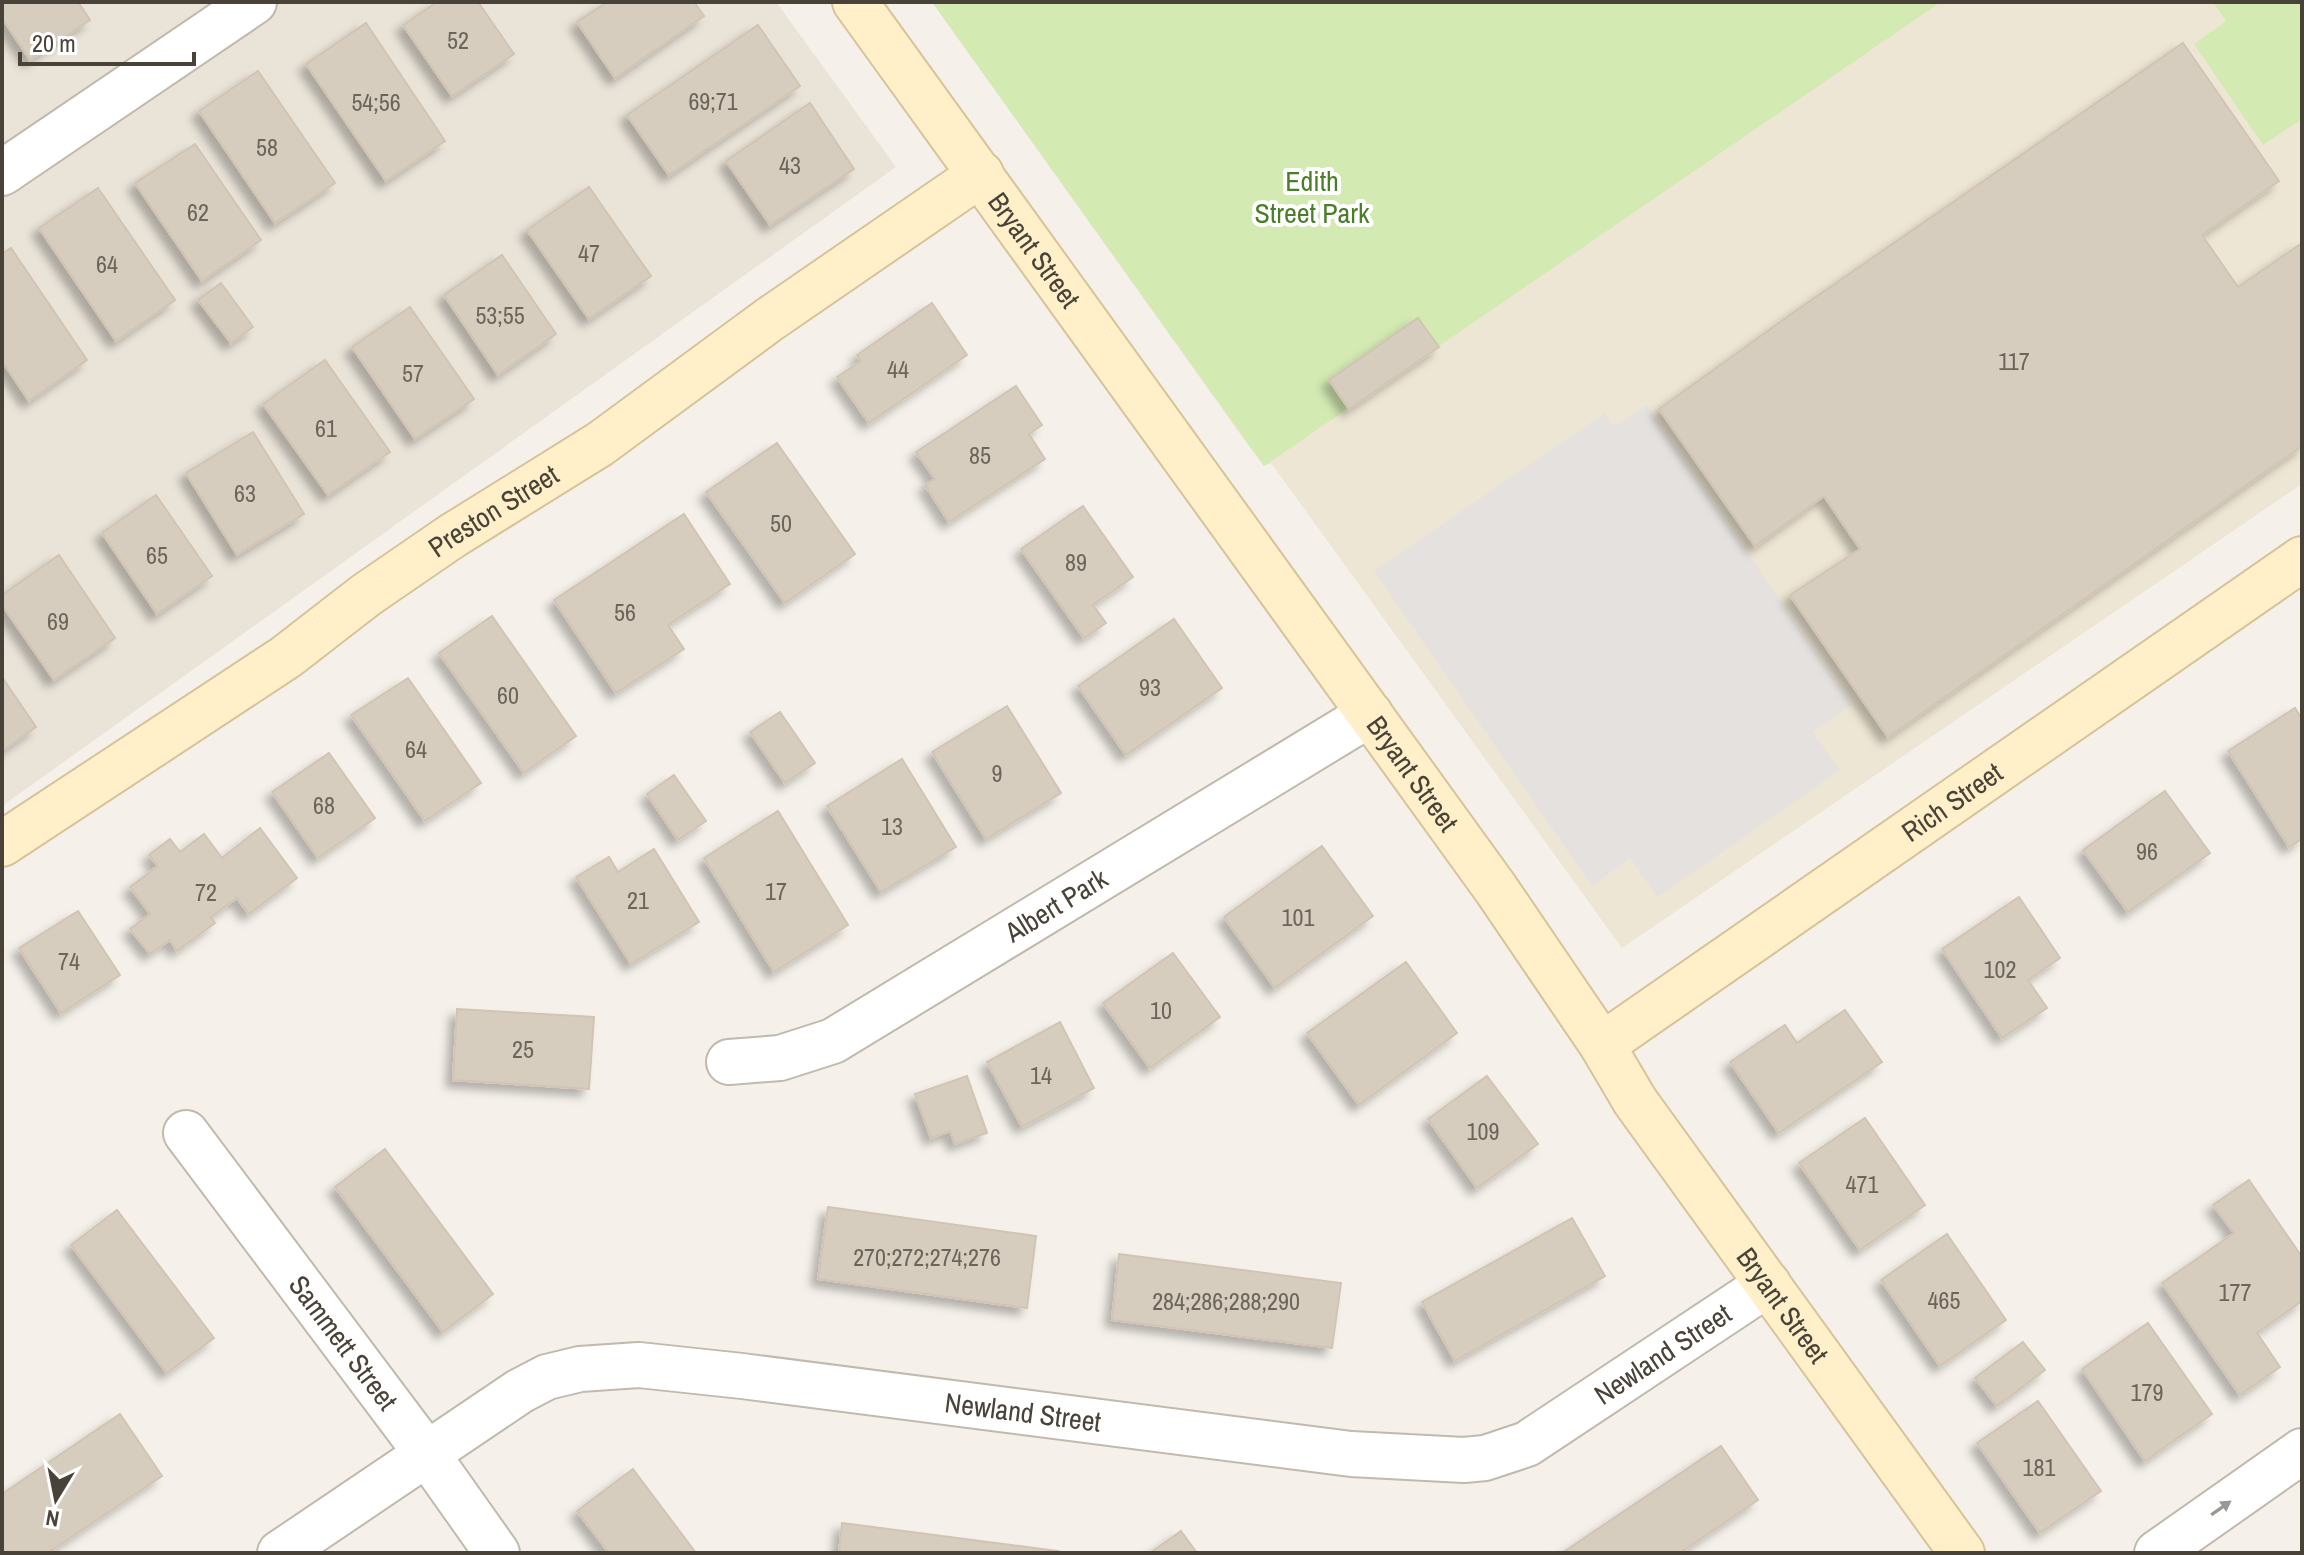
<svg xmlns="http://www.w3.org/2000/svg" width="2304" height="1555" font-family="'Archivo Narrow',sans-serif">
	<defs>
		<filter id="shadow"><feDropShadow dx="-7" dy="7" stdDeviation="4" flood-color="#0004"/></filter>
	</defs>
	<rect width="100%" height="100%" fill="#f5f1ea"/>
	<polygon fill="#e9e3d8" points="2,2 776,2 896,167 2,806"/>
	<polygon fill="#eee6d4" points="932,2 2302,2 2302,484 1622,948 1271,463 1264,466 1245,441"/>
	<g fill="#d3eab3">
		<polygon points="932,2 1941,2 1264,466"/>
		<polygon points="2213,2 2302,2 2302,119 2263,145 2194,44 2226,21"/>
	</g>
	<polygon fill="#e4e1de" points="1646,405 1852,705 1813,732 1840,770 1658,897 1630,858 1592,886 1374,571 1605,413 1612,423 1620,424"/>
	<g fill="#d7cdbf" stroke="#d2c4b2" stroke-width="2" filter="url(#shadow)">
		<polygon points="2,2 78,2 90,20 30,60 2,18"/>
		<polygon points="437,2 478,2 514,54 452,96 403,25"/>
		<polygon points="607,2 694,2 704,16 615,78 577,22"/>
		<polygon points="366,23 445,141 386,181 306,64"/>
		<polygon points="758,25 800,86 669,175 627,115"/>
		<polygon points="2183,43 2279,181 2202,235 2238,287 2302,243 2302,446 1888,737 1790,595 1860,549 1824,496 1755,546 1659,409 1794,312"/>
		<polygon points="258,71 335,183 275,223 199,111"/>
		<polygon points="810,103 854,169 770,225 726,161"/>
		<polygon points="195,144 261,240 202,281 135,183"/>
		<polygon points="589,187 651,276 589,319 527,230"/>
		<polygon points="98,188 175,300 116,341 39,228"/>
		<polygon points="11,248 87,360 29,401 2,361 2,254"/>
		<polygon points="502,255 556,334 498,375 444,295"/>
		<polygon points="221,283 253,327 231,343 198,300"/>
		<polygon points="932,303 967,355 869,423 837,377 861,361 857,355"/>
		<polygon points="410,307 474,399 415,439 352,347"/>
		<polygon points="1418,318 1439,347 1349,409 1329,380"/>
		<polygon points="325,360 390,452 328,495 263,404"/>
		<polygon points="1016,386 1042,425 1029,434 1045,459 949,522 925,485 935,479 916,452"/>
		<polygon points="253,432 304,514 237,555 186,473"/>
		<polygon points="777,443 855,554 785,603 706,492"/>
		<polygon points="156,495 212,576 157,614 102,533"/>
		<polygon points="1083,506 1133,577 1093,605 1106,623 1084,638 1021,549"/>
		<polygon points="684,514 730,584 668,625 684,649 616,693 554,600"/>
		<polygon points="59,555 115,638 54,680 2,605 2,595"/>
		<polygon points="492,616 576,736 524,773 439,653"/>
		<polygon points="1174,619 1222,688 1126,755 1078,686"/>
		<polygon points="2,677 36,727 2,751"/>
		<polygon points="408,678 481,783 425,821 351,715"/>
		<polygon points="1007,706 1061,793 986,839 932,752"/>
		<polygon points="2295,708 2302,719 2302,839 2289,847 2228,751"/>
		<polygon points="780,712 815,763 785,783 750,732"/>
		<polygon points="329,753 375,818 318,858 272,792"/>
		<polygon points="902,759 956,847 881,892 827,806"/>
		<polygon points="674,775 706,821 678,840 647,794"/>
		<polygon points="2165,791 2210,853 2128,912 2083,850"/>
		<polygon points="778,811 848,925 774,972 704,858"/>
		<polygon points="260,828 297,878 249,914 237,898 211,917 215,923 177,951 170,940 150,954 130,929 150,914 130,887 158,866 149,855 170,839 180,852 204,834 222,858"/>
		<polygon points="1322,846 1373,916 1275,988 1224,917"/>
		<polygon points="654,849 699,922 631,964 576,877 609,857 618,872"/>
		<polygon points="2019,897 2060,958 2028,980 2047,1008 2002,1038 1942,949"/>
		<polygon points="78,911 120,975 61,1013 19,948"/>
		<polygon points="1173,953 1220,1017 1150,1068 1103,1003"/>
		<polygon points="1406,962 1457,1033 1359,1105 1307,1033"/>
		<polygon points="457,1009 594,1017 589,1089 453,1080"/>
		<polygon points="1845,1010 1882,1062 1779,1133 1730,1062 1785,1025 1797,1043"/>
		<polygon points="1060,1022 1094,1088 1022,1127 987,1062"/>
		<polygon points="967,1076 987,1133 955,1144 950,1131 931,1138 915,1094"/>
		<polygon points="1487,1076 1538,1144 1477,1188 1428,1119"/>
		<polygon points="1865,1118 1925,1205 1860,1250 1799,1163"/>
		<polygon points="385,1149 493,1294 443,1332 335,1187"/>
		<polygon points="2249,1180 2302,1257 2302,1301 2257,1333 2280,1367 2240,1395 2162,1283 2234,1233 2213,1205"/>
		<polygon points="828,1207 1036,1236 1027,1308 818,1279"/>
		<polygon points="117,1210 214,1338 167,1373 71,1245"/>
		<polygon points="1572,1218 1605,1276 1455,1361 1422,1302"/>
		<polygon points="1947,1234 2006,1320 1940,1366 1881,1280"/>
		<polygon points="1119,1254 1341,1283 1332,1348 1112,1320"/>
		<polygon points="2148,1323 2212,1414 2145,1461 2082,1369"/>
		<polygon points="2023,1342 2045,1370 1997,1406 1975,1378"/>
		<polygon points="2038,1401 2101,1491 2040,1533 1977,1443"/>
		<polygon points="120,1414 162,1476 48,1553 2,1553 2,1494"/>
		<polygon points="1721,1446 1758,1500 1680,1553 1562,1553"/>
		<polygon points="633,1469 696,1553 609,1553 577,1511"/>
		<polygon points="842,1523 1058,1551 1057,1553 839,1553"/>
		<polygon points="1181,1531 1197,1553 1150,1553"/>
	</g>
	<g fill="none" stroke-linecap="round" stroke-linejoin="round">
		<defs>
			<g id="street">
				<polyline points="2,173 254,2"/>
				<path id="s1" d="M 729,1062 L 780,1058 L 833,1041 L 1370,714"/>
				<path id="s2" d="M 186,1133 L 427,1454 L 497,1553"/>
				<path id="s3" d="M 280,1553 L 520,1391 L 547,1377 L 580,1369 L 639,1365 L 742,1376 L 1351,1454 L 1464,1460 L 1485,1458 L 1527,1444 L 1768,1284"/>
				<polyline points="2157,1553 2302,1451"/>
			</g>
			<g id="secondary">
				<path id="s4" d="M 855,2 L 1496,889 L 1602,1045 L 1635,1101 L 1962,1553"/>
				<path id="s5" d="M 2,844 L 286,657 L 366,595 L 452,536 L 600,444 L 770,319 L 981,174"/>
				<path id="s6" d="M 1602,1045 L 2302,559"/>
			</g>
		</defs>
		<use href="#street" stroke="#c1b9ac" stroke-width="48"/>
		<use href="#secondary" stroke="#d6c39a" stroke-width="48"/>
		<use href="#street" stroke="#fff" stroke-width="44"/>
		<use href="#secondary" stroke="#fff0ca" stroke-width="44"/>
	</g>
	<defs><path id="oneway-solid" d="M-6-.8H1V-3.2L6.5 0L1 3.2V.8H-6Z" transform="scale(2)"/></defs>
	<use fill="#9b9792" href="#oneway-solid" transform="translate(2221 1508) rotate(-35)"/>
	<g text-anchor="middle" dominant-baseline="central" stroke-width="8" stroke-linejoin="round" paint-order="stroke">
		<g font-size="24" fill="#6c655a">
			<text x="458" y="40">52</text>
			<text x="713" y="101">69;71</text>
			<text x="376" y="102">54;56</text>
			<text x="267" y="147">58</text>
			<text x="790" y="165">43</text>
			<text x="198" y="212">62</text>
			<text x="589" y="253">47</text>
			<text x="107" y="264">64</text>
			<text x="500" y="315">53;55</text>
			<text x="2014" y="361">117</text>
			<text x="898" y="369">44</text>
			<text x="413" y="373">57</text>
			<text x="326" y="428">61</text>
			<text x="980" y="455">85</text>
			<text x="245" y="493">63</text>
			<text x="781" y="523">50</text>
			<text x="157" y="555">65</text>
			<text x="1076" y="562">89</text>
			<text x="625" y="612">56</text>
			<text x="58" y="621">69</text>
			<text x="1150" y="687">93</text>
			<text x="508" y="695">60</text>
			<text x="416" y="749">64</text>
			<text x="997" y="773">9</text>
			<text x="324" y="805">68</text>
			<text x="892" y="826">13</text>
			<text x="2147" y="851">96</text>
			<text x="776" y="891">17</text>
			<text x="206" y="892">72</text>
			<text x="638" y="900">21</text>
			<text x="1298" y="917">101</text>
			<text x="69" y="961">74</text>
			<text x="2000" y="969">102</text>
			<text x="1161" y="1010">10</text>
			<text x="523" y="1049">25</text>
			<text x="1041" y="1075">14</text>
			<text x="1483" y="1131">109</text>
			<text x="1862" y="1184">471</text>
			<text x="927" y="1257">270;272;274;276</text>
			<text x="2235" y="1292">177</text>
			<text x="1944" y="1300">465</text>
			<text x="1226" y="1301">284;286;288;290</text>
			<text x="2147" y="1392">179</text>
			<text x="2039" y="1467">181</text>
		</g>
		<g font-size="28" fill="#4c7d29" stroke="#fff">
			<text x="1312" y="181">Edith<tspan x="1312" dy="32">Street Park</tspan></text>
		</g>
		<g font-size="28" fill="#494238" stroke="#fff">
			<text stroke="none"><textPath href="#s4" startOffset="306">Bryant Street</textPath></text>
			<text stroke="none"><textPath href="#s5" startOffset="594">Preston Street</textPath></text>
			<text stroke="none"><textPath href="#s4" startOffset="952">Bryant Street</textPath></text>
			<text stroke="none"><textPath href="#s6" startOffset="426">Rich Street</textPath></text>
			<text stroke="none"><textPath href="#s1" startOffset="368">Albert Park</textPath></text>
			<text stroke="none"><textPath href="#s4" startOffset="1600">Bryant Street</textPath></text>
			<text stroke="none"><textPath href="#s2" startOffset="262">Sammett Street</textPath></text>
			<text stroke="none"><textPath href="#s3" startOffset="1472">Newland Street</textPath></text>
			<text stroke="none"><textPath href="#s3" startOffset="800">Newland Street</textPath></text>
		</g>
	</g>
	<rect width="2304" height="1555" fill="none" stroke="#494238" stroke-width="8"/>
	<g transform="translate(56 1499) rotate(190)" stroke="#ffffff" stroke-width="6" paint-order="stroke">
	<path d="M0-6L14 30L0 20L-14 30Z" fill="#494238"/>
	<text y="-12" font-size="22" font-weight="bold" text-anchor="middle" fill="#494238">N</text>
	</g>
	<path d="M20 52v12h174v-12" fill="none" stroke="#494238" stroke-width="4"/>
	<text x="32" y="52" font-size="24" fill="#494238" stroke="#ffffff" stroke-width="6" paint-order="stroke">20 m</text>
</svg>
